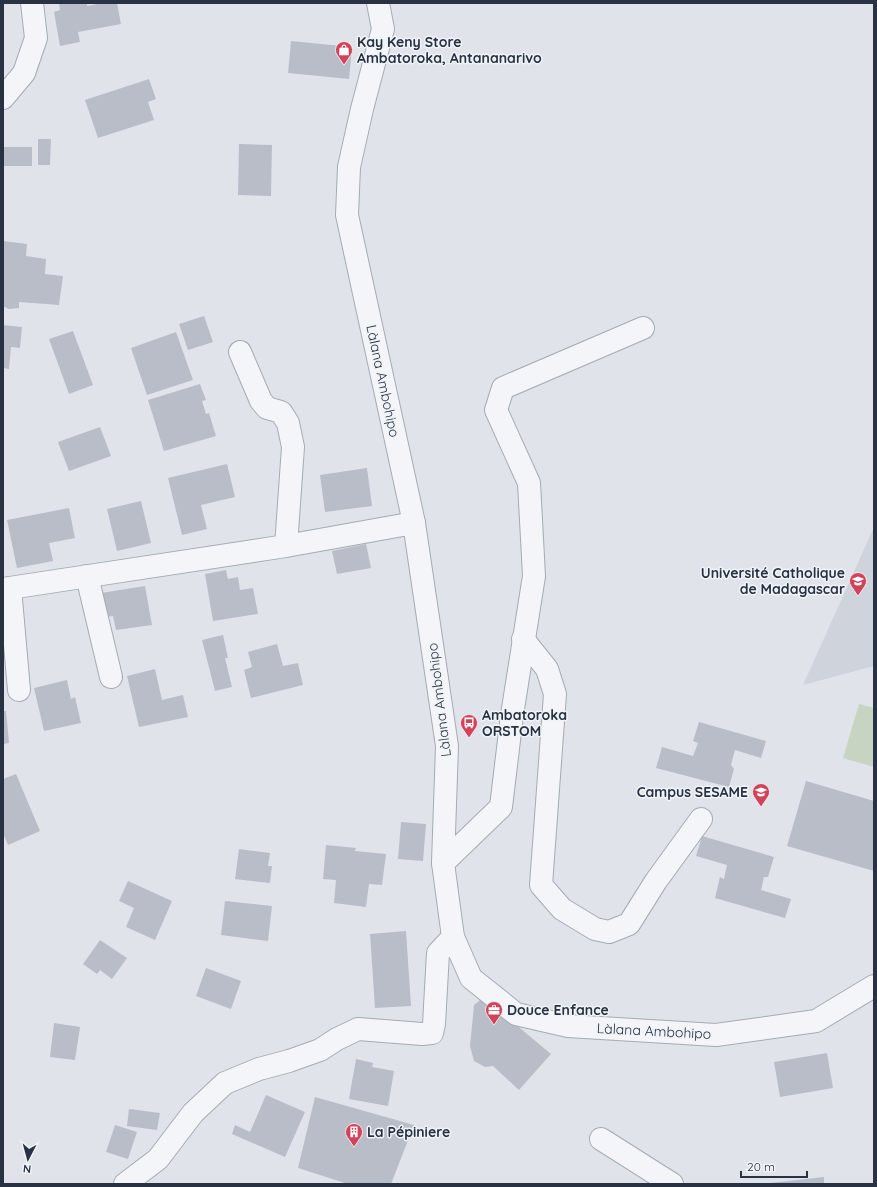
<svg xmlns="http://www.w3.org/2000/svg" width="877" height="1187" font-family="Quicksand,sans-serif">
	<rect width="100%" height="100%" fill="#e0e4ea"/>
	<polygon fill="#ced3dc" points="874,527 874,666 803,685"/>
	<polygon fill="#c6d4c1" points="859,704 874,708 874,767 843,758"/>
	<g fill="#b8bdc7">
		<polygon points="59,3 87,3 87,6 103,3 117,3 121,24 78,32 80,42 60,46 54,12 60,10"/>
		<polygon points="291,41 352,47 349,79 288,73"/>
		<polygon points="149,79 156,99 148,102 154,120 98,138 85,100"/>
		<polygon points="38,139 51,139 50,165 38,165"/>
		<polygon points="239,144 272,145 271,196 238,195"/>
		<rect x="3" y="147" width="29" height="19"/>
		<polygon points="3,241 27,244 26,256 46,259 45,274 63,276 59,305 19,302 19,308 9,309 3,306"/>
		<polygon points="204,316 213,342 188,350 179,324"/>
		<polygon points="3,325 22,327 20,348 11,347 9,369 3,368"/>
		<polygon points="73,331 93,385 69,394 49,339"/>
		<polygon points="176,332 193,380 147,395 131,348"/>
		<polygon points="200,384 206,400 202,401 206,414 209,413 216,436 164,451 148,400"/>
		<polygon points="100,427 111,456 69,471 58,442"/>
		<polygon points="227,464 235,497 201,505 207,529 182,535 168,478"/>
		<polygon points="367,468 372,506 325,512 320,475"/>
		<polygon points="141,501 151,543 117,551 107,509"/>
		<polygon points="69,508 75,538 49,543 53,561 17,568 7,520"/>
		<polygon points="366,544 371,568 337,574 332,551"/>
		<polygon points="226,570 228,579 238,577 240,590 253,588 258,614 213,621 205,574"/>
		<polygon points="145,586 152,625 116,630 113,616 105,617 101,593"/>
		<polygon points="223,635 228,658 225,658 232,687 215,691 202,640"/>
		<polygon points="277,644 283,666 298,663 303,685 251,698 244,670 252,667 248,652"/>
		<polygon points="155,669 162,700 183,695 188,717 139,727 127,676"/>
		<polygon points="67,680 71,699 75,697 81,723 44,731 34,688"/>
		<polygon points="3,711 6,711 9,743 3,744"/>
		<polygon points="699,722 766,741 761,758 735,750 731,765 734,769 729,787 656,768 662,747 693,756 698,743 693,741"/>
		<polygon points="16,774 40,831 8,845 3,833 3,779"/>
		<polygon points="806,781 874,801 874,871 787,846"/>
		<polygon points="401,822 426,824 423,861 398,859"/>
		<polygon points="702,836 774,857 768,877 764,877 761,890 791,899 785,918 715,898 720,877 724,879 727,865 696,856"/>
		<polygon points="326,845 356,848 355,851 386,854 382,885 369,884 366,907 334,903 336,880 323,879"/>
		<polygon points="239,849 270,853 268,866 272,866 270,883 235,879"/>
		<polygon points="128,881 172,901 155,940 126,927 134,908 119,901"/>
		<polygon points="225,901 272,906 268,941 221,935"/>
		<polygon points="406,931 411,1006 375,1008 370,934"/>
		<polygon points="100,940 127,958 112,979 100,970 97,974 83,964"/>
		<polygon points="206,968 241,981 231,1009 196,996"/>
		<polygon points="480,1000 489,1002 551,1054 519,1090 493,1066 485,1067 474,1061 470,1046 474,1005"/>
		<polygon points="54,1023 80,1027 75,1060 50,1057"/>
		<polygon points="827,1053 833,1088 780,1097 774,1062"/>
		<polygon points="356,1059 373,1063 372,1067 394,1071 388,1106 349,1099"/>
		<polygon points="266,1095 305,1112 285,1157 232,1134 235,1125 250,1132"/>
		<polygon points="315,1097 414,1125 391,1184 348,1184 298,1168"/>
		<polygon points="129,1109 160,1113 157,1130 127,1126"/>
		<polygon points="115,1125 137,1132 128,1159 106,1152"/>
		<polygon points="824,1177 824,1184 770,1184 770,1183"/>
	</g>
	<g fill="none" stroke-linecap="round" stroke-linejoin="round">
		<defs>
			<g id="minor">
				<polyline points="378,3 383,29 362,109 349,167 347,215 414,523 447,746 443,863 453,937 471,978 516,1014 568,1026 716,1035 816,1021 874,986"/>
				<polyline points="3,98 24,73 36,38 32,3"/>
				<polyline points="240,352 261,401 267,408 281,412 288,423 293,447 286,546"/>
				<polyline points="87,576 111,677"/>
				<polyline points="10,588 19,690"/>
				<polyline points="3,589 286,546 414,523"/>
				<polyline points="523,639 547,669 555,694 541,885 562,909 595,929 609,932 629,924 656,881 701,819"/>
				<polyline points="443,863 501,807 512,715 534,576 529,483 496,410 503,388 643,328"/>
				<polyline points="601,1139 672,1184"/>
				<polyline points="125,1184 158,1159 193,1113 225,1083 259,1069 289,1061 320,1050 337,1039 358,1029 422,1034 432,1033 434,1024 438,953 453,937"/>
			</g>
		</defs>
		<use href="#minor" stroke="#a5abb4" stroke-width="24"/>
		<use href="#minor" stroke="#f3f5f8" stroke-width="22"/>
	</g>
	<defs>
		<symbol id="shop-pin" viewBox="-11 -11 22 30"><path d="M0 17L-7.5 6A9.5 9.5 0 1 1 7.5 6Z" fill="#d2435a" stroke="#f0f3f7"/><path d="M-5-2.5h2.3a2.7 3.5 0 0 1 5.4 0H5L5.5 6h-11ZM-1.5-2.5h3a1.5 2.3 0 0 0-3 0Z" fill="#fff"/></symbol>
		<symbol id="university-pin" viewBox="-11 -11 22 30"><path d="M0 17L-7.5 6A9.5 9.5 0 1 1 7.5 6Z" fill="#d2435a" stroke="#f0f3f7"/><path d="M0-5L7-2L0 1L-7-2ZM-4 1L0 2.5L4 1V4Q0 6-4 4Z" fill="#fff"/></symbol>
		<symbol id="bus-pin" viewBox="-11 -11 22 30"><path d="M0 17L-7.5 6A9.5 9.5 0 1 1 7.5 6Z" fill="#d2435a" stroke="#f0f3f7"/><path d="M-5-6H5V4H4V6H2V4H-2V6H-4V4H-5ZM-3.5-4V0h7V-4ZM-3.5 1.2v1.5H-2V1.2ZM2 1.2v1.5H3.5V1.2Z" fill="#fff"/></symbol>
		<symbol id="office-pin" viewBox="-11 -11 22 30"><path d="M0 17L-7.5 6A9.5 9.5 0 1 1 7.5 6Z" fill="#d2435a" stroke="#f0f3f7"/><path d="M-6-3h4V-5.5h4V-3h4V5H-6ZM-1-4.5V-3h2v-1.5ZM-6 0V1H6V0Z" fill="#fff"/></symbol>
		<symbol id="building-pin" viewBox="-11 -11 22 30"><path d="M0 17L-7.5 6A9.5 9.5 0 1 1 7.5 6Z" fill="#d2435a" stroke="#f0f3f7"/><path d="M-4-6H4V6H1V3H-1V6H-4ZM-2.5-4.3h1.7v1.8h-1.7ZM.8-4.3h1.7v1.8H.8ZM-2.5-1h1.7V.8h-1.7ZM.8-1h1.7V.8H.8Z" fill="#fff"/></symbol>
	</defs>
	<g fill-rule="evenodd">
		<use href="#shop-pin" x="334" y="40" width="20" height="27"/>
		<use href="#university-pin" x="848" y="571" width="20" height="27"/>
		<use href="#bus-pin" x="459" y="713" width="20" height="27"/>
		<use href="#university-pin" x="751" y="782" width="20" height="27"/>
		<use href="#office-pin" x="484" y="1000" width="20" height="27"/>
		<use href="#building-pin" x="344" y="1122" width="20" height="27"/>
	</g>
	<g text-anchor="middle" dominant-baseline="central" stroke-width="3" stroke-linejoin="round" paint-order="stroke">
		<g font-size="14" font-weight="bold" fill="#283242" stroke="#f0f3f7" text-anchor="start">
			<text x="357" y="42">Kay Keny Store<tspan x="357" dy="16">Ambatoroka, Antananarivo</tspan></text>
			<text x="845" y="573" text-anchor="end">Université Catholique<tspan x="845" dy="16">de Madagascar</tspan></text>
			<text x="482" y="715">Ambatoroka<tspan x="482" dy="16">ORSTOM</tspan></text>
			<text x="748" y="792" text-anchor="end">Campus SESAME</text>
			<text x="507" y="1010">Douce Enfance</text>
			<text x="367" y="1132">La Pépiniere</text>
		</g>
		<g font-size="14" fill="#283242" stroke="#f0f3f7">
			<text transform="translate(383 381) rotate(78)">Làlana Ambohipo</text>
			<text transform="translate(439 700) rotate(-97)">Làlana Ambohipo</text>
			<text transform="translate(654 1031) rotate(3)">Làlana Ambohipo</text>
		</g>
	</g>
	<rect width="877" height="1187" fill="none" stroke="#283242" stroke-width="8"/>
	<g transform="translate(28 1159) rotate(186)" stroke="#f0f3f7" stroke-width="3" paint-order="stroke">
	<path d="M0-3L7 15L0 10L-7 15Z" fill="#283242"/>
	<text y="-6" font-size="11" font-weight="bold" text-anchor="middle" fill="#283242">N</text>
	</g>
	<path d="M741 1171v6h66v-6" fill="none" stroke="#283242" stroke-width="2"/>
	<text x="747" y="1171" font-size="12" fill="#283242" stroke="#f0f3f7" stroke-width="3" paint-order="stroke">20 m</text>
</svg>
